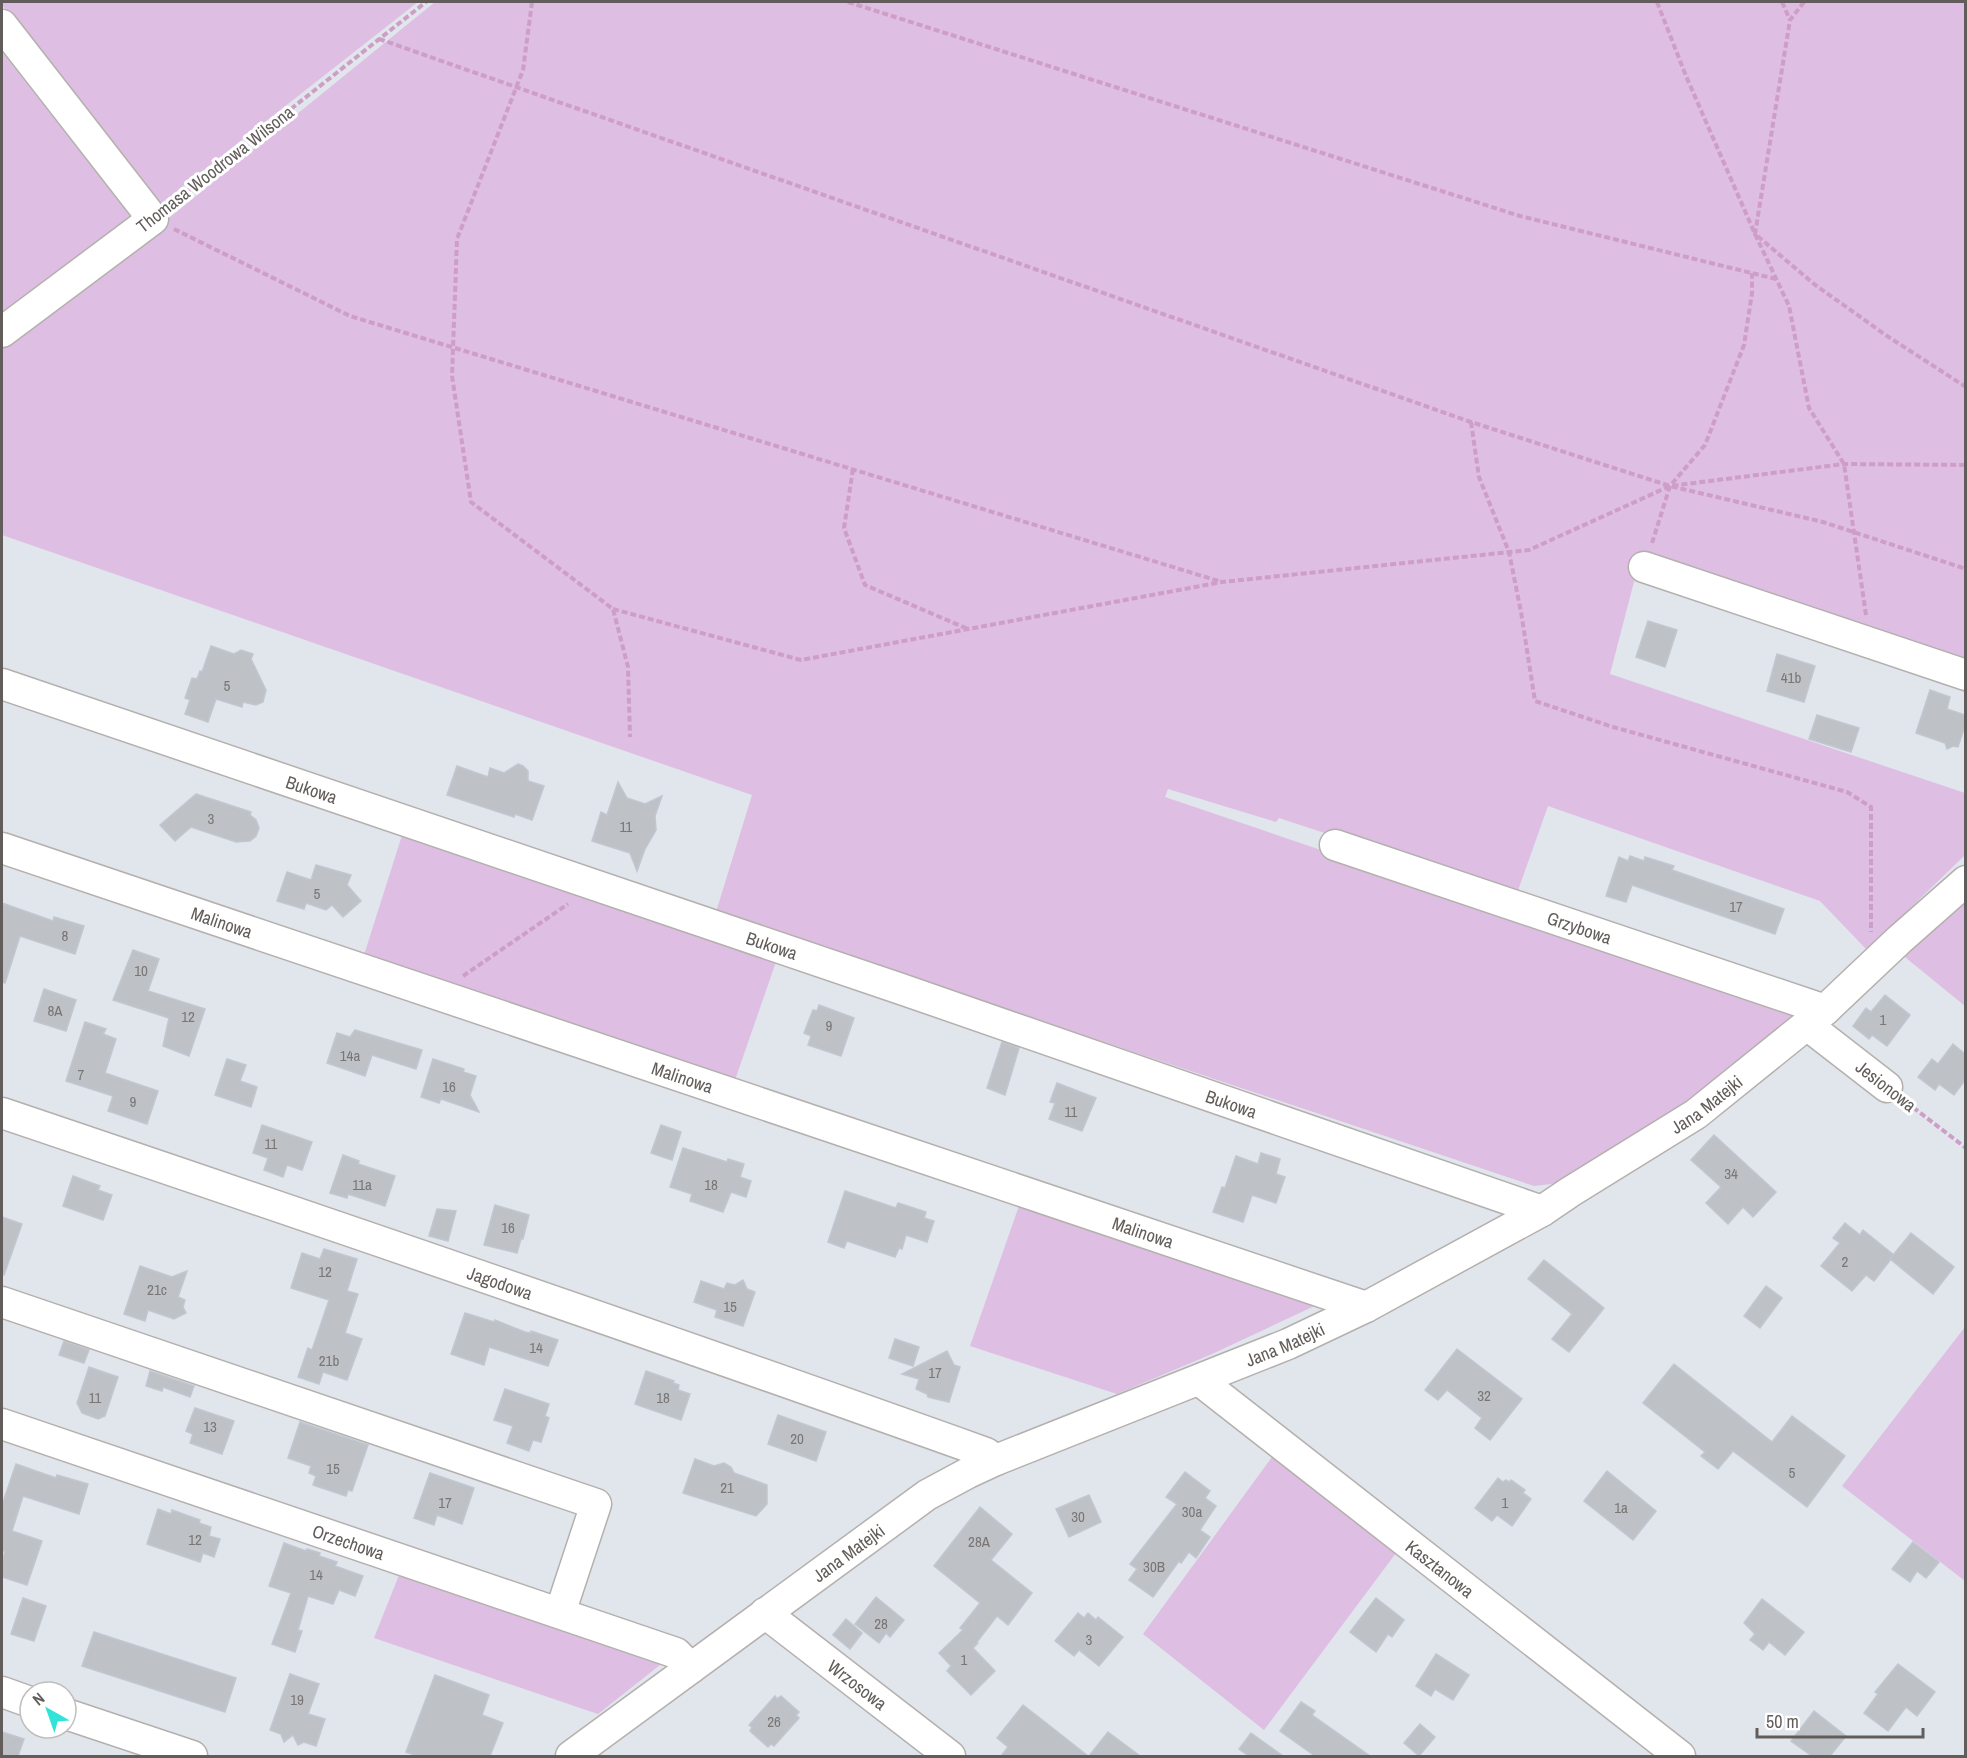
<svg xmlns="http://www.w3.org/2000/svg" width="1967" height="1758" font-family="'Archivo Narrow',sans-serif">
	<rect width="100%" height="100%" fill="#e1e5ec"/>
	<g fill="#debee3">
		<polygon points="2,2 418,2 159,205 2,5"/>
		<polygon points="435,2 1965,2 1965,662 1636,574 1610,674 1965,793 1965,857 1964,856 1867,950 1820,901 1548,806 1516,896 1279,818 1276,822 1168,789 1165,797 1801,1013 1675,1114 1560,1183 1534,1186 716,912 752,795 2,535 2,345 153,231"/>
		<polygon points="2,52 134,221 2,323"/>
		<polygon points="404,829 778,956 735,1080 364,955"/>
		<polygon points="1965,895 1965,1006 1900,953"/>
		<polygon points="1020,1203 1321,1303 1212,1354 1117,1394 970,1346"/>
		<polygon points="1965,1327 1965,1581 1842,1486"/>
		<polygon points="1272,1457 1396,1553 1264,1730 1143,1634"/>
		<polygon points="401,1570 665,1661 598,1714 374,1638"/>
	</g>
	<g fill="#bec2c7" stroke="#c0c7d1" stroke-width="1.5">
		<polygon points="1648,621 1677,630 1665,667 1636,657"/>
		<polygon points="211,646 234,654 241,650 253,654 251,659 266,690 263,702 256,705 243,702 242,707 216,699 208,722 185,714 190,700 185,698 192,678 197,679 200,671 202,672"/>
		<polygon points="1777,654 1815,666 1804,702 1767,691"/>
		<polygon points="1930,690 1950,697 1947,709 1965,715 1965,726 1958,747 1953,746 1947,749 1945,743 1916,733"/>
		<polygon points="1817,715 1859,728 1851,752 1809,739"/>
		<polygon points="518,764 523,766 528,771 528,781 544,786 532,820 515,814 514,817 447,795 457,766 488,777 490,768 504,773"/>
		<polygon points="618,782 627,798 645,804 662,796 655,816 656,830 645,849 637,871 630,853 592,841 601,812 607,815"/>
		<polygon points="196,794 251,812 250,815 256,820 259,828 256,836 250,841 236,842 191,827 175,841 160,825"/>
		<polygon points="1630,856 1644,861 1645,857 1674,866 1672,870 1784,909 1775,934 1632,885 1626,902 1606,896 1619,857 1628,861"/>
		<polygon points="316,865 351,875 347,885 361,901 343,917 332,905 326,910 306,903 304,909 277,901 287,872 311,880"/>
		<polygon points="2,903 53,921 54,917 84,926 75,954 20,936 5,983 2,982"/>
		<polygon points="133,950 159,959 148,991 205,1009 189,1056 163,1046 169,1018 113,1000"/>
		<polygon points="44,989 76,1000 66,1031 34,1021"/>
		<polygon points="1885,995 1910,1015 1887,1046 1872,1035 1869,1039 1853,1026 1866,1008 1871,1012"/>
		<polygon points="819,1005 854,1018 841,1056 808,1045 811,1036 804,1033 813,1010 817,1011"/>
		<polygon points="85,1022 106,1029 103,1034 116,1039 105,1073 158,1091 147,1124 108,1111 113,1096 66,1081"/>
		<polygon points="355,1030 422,1050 416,1069 372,1055 365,1076 327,1063 337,1033 350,1037"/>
		<polygon points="1002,1042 1019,1048 1005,1095 987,1088"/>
		<polygon points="1953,1044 1965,1054 1965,1080 1954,1095 1939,1084 1935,1090 1918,1077 1932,1059 1938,1064"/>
		<polygon points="227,1059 246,1065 240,1081 257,1087 251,1107 215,1095"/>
		<polygon points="433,1059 464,1069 463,1072 476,1076 470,1095 479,1112 441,1099 439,1103 421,1097"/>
		<polygon points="1057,1083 1096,1098 1082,1131 1049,1119 1055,1103 1050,1102"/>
		<polygon points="262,1125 312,1142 302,1170 287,1165 283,1177 264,1170 268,1158 253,1153"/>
		<polygon points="661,1125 681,1132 672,1160 651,1153"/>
		<polygon points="1714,1135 1776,1192 1753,1217 1743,1207 1728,1224 1706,1203 1721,1187 1691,1160"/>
		<polygon points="683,1148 727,1162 728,1159 744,1164 740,1177 751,1181 746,1197 731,1192 723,1212 690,1201 692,1194 670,1187"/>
		<polygon points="1261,1153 1280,1159 1276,1174 1285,1177 1276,1203 1252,1195 1243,1222 1213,1212 1222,1187 1225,1188 1236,1156 1258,1164"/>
		<polygon points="343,1155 359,1161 358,1164 395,1176 385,1206 348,1194 347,1198 330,1193"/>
		<polygon points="73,1176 100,1186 98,1190 112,1195 103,1220 63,1206"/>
		<polygon points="845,1191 896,1208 898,1203 926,1212 924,1218 934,1221 927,1242 906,1235 902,1249 899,1248 895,1257 847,1241 844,1248 828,1242"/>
		<polygon points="495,1205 529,1215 523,1239 521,1239 517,1253 484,1245"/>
		<polygon points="437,1209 456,1211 448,1241 429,1236"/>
		<polygon points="2,1217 22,1224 4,1275 2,1274"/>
		<polygon points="1845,1223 1860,1235 1863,1230 1894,1255 1874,1281 1866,1275 1852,1291 1821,1266 1840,1243 1833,1238"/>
		<polygon points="1911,1233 1954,1267 1933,1294 1890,1259"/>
		<polygon points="324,1249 357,1259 347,1291 358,1294 345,1333 362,1339 347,1380 323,1372 319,1384 298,1377 308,1348 312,1350 329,1300 291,1288 302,1253 320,1259"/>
		<polygon points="1544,1260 1604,1308 1569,1352 1552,1339 1572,1314 1528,1279"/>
		<polygon points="140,1266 172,1277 187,1271 178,1297 185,1300 183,1307 186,1313 174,1319 148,1310 145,1321 124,1314"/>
		<polygon points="743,1280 747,1289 755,1292 743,1326 715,1317 717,1310 694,1302 701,1281 724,1289 727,1283 735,1285"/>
		<polygon points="1766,1286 1782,1298 1760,1328 1744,1316"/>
		<polygon points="465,1313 494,1322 495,1320 525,1332 531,1333 531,1331 558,1340 548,1366 489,1347 484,1365 451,1354"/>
		<polygon points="895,1339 919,1347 913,1366 889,1358"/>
		<polygon points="64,1341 89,1350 84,1363 59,1355"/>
		<polygon points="1457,1349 1522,1399 1490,1440 1475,1428 1482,1418 1447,1390 1438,1400 1425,1390"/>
		<polygon points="947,1351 954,1365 960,1367 949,1402 928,1397 927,1394 916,1389 919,1379 902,1374"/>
		<polygon points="1674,1364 1772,1442 1792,1416 1845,1456 1807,1507 1733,1451 1718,1469 1701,1456 1705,1452 1643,1403"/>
		<polygon points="89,1367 118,1377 105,1416 98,1419 82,1413 77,1403"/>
		<polygon points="150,1371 194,1386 190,1397 163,1387 162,1391 146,1386"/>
		<polygon points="646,1371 674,1381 673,1383 679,1385 678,1390 690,1394 681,1420 635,1404"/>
		<polygon points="505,1389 549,1404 545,1416 549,1418 541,1442 533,1440 529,1451 507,1443 513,1426 494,1420"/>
		<polygon points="195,1408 234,1421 222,1454 190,1443 193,1434 186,1431"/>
		<polygon points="778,1415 826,1432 816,1461 768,1444"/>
		<polygon points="300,1422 368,1445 352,1491 348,1490 346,1496 313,1485 316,1476 309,1473 311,1466 288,1458"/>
		<polygon points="695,1459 714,1466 724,1463 731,1467 734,1473 767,1485 767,1504 756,1516 683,1493"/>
		<polygon points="16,1464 56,1478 57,1475 88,1484 79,1514 23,1496 12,1531 42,1541 27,1585 2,1577 2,1561 5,1551 2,1551 2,1505"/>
		<polygon points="1607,1471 1656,1511 1633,1540 1584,1501"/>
		<polygon points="1185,1472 1210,1491 1205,1498 1216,1506 1200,1530 1210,1537 1196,1558 1189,1552 1181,1563 1179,1561 1153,1597 1129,1580 1137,1569 1130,1564 1177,1504 1166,1497"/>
		<polygon points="430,1473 474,1488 462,1524 437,1515 434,1525 414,1518"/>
		<polygon points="1498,1478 1503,1482 1506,1480 1509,1482 1511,1480 1525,1490 1523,1493 1531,1499 1512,1526 1497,1515 1492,1521 1475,1508"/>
		<polygon points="1089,1495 1101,1522 1069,1537 1056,1509"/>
		<polygon points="980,1507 1012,1534 991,1560 1032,1593 1008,1625 997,1616 977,1642 978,1643 973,1648 995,1671 971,1695 947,1671 951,1666 939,1653 963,1630 960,1628 980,1603 934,1566"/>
		<polygon points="158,1509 171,1514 172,1510 200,1520 199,1523 211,1527 209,1536 220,1539 214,1557 203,1553 200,1562 147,1544"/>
		<polygon points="1913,1542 1939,1562 1926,1578 1917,1571 1910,1582 1892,1569"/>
		<polygon points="284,1543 306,1551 307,1549 320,1553 319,1556 337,1562 335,1566 363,1576 355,1596 339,1590 333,1604 308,1596 298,1630 302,1631 295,1652 272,1644 291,1593 269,1586"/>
		<polygon points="876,1597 904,1620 890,1637 886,1633 879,1643 855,1624"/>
		<polygon points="23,1598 46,1606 34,1641 11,1634"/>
		<polygon points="1376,1598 1404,1620 1392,1637 1388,1634 1376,1652 1350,1632"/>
		<polygon points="1762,1599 1804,1632 1785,1655 1769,1642 1763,1650 1750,1640 1755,1634 1744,1623"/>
		<polygon points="1078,1613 1084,1618 1088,1613 1096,1620 1098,1617 1123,1637 1099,1666 1079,1650 1074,1656 1055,1641"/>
		<polygon points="846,1619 862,1633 850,1649 833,1635"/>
		<polygon points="94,1632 236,1678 225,1712 82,1666"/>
		<polygon points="1436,1654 1469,1675 1453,1700 1435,1689 1431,1696 1416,1686"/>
		<polygon points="1898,1664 1935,1692 1917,1716 1906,1707 1888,1731 1864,1713 1878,1694 1875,1692"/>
		<polygon points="290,1674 319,1684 308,1714 325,1719 316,1746 304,1742 298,1745 293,1735 284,1742 281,1734 270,1730"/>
		<polygon points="435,1675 489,1695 482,1715 503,1723 490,1756 417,1756 406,1752"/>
		<polygon points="775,1696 777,1699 781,1696 799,1712 796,1715 799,1718 774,1746 771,1744 768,1747 750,1731 752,1727 749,1725"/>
		<polygon points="1301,1702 1315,1711 1312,1715 1370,1756 1315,1756 1280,1731"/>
		<polygon points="1023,1705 1045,1722 1088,1756 1001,1756 1008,1747 997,1738"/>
		<polygon points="1814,1711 1846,1736 1830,1756 1812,1756 1791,1741"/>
		<polygon points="1420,1724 1435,1737 1419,1756 1404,1743"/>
		<polygon points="2,1732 24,1739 18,1756 2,1756"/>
		<polygon points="1108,1732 1140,1756 1089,1756"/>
		<polygon points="1251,1733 1283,1756 1249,1756 1239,1749"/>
	</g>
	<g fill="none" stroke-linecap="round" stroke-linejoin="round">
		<defs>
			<g id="minor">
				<polyline points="2,25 153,219 2,332"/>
				<polyline points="1644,567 1966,675"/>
				<path id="s1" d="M 2,684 L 901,989 L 1542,1211"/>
				<path id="s2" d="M 1335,845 L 1825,1010"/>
				<path id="s3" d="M 2,848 L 1366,1307"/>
				<polyline points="1807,1025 1887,1087"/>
				<path id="s4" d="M 2,1113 C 331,1224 659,1336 986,1453 L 996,1460"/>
				<polyline points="2,1302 596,1504 560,1613"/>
				<path id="s5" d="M 1199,1380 L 1680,1756"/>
				<path id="s6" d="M 2,1424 L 676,1653 L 691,1668"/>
				<path id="s7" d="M 765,1613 L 950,1756"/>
				<polyline points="2,1692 30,1702"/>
				<polyline points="66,1714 192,1756"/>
				<path id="s8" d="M 571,1756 L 927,1495 L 968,1473 L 996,1460 L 1288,1344 L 1366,1307 L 1542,1211 L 1570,1192 L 1696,1114 L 1825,1010 L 1899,940 L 1966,881"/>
			</g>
		</defs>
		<use href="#minor" stroke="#b4b0ad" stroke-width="33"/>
		<g stroke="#ce9ec7" stroke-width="4" stroke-dasharray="6 3" stroke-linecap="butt">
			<polyline points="532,2 523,70 457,239 452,376 471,502 613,609 628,667 630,737"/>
			<polyline points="848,2 1520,216 1776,279"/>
			<polyline points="1657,2 1686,76 1755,234 1789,306 1809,408 1844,464 1866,615"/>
			<polyline points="1782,2 1790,20"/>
			<polyline points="1804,2 1790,20 1755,234 1814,284 1887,336 1966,387"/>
			<polyline points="379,39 1471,422 1670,486 1823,522 1966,569"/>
			<polyline points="171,204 426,2"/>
			<polyline points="174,229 350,316 1222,582"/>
			<polyline points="1471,422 1479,477 1509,552 1521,612 1535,701 1613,727 1847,792 1871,807 1871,932"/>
			<polyline points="853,469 844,528 865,585 968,629"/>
			<polyline points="1652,543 1670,486 1705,445 1744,345 1752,293 1752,273"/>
			<polyline points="613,609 801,660 1222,582 1529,550 1670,486 1844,464 1966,465"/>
			<polyline points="463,976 568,904"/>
			<polyline points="1906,1102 1966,1148"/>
		</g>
		<use href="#minor" stroke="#fff" stroke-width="30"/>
	</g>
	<g text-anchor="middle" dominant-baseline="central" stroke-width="6" stroke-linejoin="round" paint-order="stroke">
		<g font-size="15" fill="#797675">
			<text x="1791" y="677">41b</text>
			<text x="227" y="685">5</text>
			<text x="211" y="818">3</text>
			<text x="626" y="826">11</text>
			<text x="317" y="893">5</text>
			<text x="1736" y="906">17</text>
			<text x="65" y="935">8</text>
			<text x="141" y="970">10</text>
			<text x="55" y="1010">8A</text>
			<text x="188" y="1016">12</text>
			<text x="1883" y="1019">1</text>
			<text x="829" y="1025">9</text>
			<text x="350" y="1055">14a</text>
			<text x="81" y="1074">7</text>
			<text x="449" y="1086">16</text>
			<text x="133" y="1101">9</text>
			<text x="1071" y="1111">11</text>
			<text x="271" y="1143">11</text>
			<text x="1731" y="1173">34</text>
			<text x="362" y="1184">11a</text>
			<text x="711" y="1184">18</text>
			<text x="508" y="1227">16</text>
			<text x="1845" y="1261">2</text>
			<text x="325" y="1271">12</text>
			<text x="157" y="1289">21c</text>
			<text x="730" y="1306">15</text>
			<text x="536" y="1347">14</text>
			<text x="329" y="1360">21b</text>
			<text x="935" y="1372">17</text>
			<text x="1484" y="1395">32</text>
			<text x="95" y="1397">11</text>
			<text x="663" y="1397">18</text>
			<text x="210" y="1426">13</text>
			<text x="797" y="1438">20</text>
			<text x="333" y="1468">15</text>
			<text x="1792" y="1472">5</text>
			<text x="727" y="1487">21</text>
			<text x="445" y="1502">17</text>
			<text x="1505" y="1502">1</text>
			<text x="1621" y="1507">1a</text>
			<text x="1192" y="1511">30a</text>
			<text x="1078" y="1516">30</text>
			<text x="195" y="1539">12</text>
			<text x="979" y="1541">28A</text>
			<text x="1154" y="1566">30B</text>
			<text x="316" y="1574">14</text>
			<text x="881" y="1623">28</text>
			<text x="1089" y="1639">3</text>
			<text x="964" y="1659">1</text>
			<text x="297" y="1699">19</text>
			<text x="774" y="1721">26</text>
		</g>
		<g font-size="18" fill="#625d5a" stroke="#fff">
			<text transform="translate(215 169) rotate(-38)">Thomasa Woodrowa Wilsona</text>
			<text stroke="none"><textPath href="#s1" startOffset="327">Bukowa</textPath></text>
			<text stroke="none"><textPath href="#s3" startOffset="232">Malinowa</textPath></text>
			<text stroke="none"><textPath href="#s2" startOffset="258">Grzybowa</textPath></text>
			<text stroke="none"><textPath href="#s1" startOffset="813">Bukowa</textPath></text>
			<text stroke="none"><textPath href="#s3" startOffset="718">Malinowa</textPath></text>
			<text transform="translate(1886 1086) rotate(38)">Jesionowa</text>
			<text stroke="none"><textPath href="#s1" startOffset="1299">Bukowa</textPath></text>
			<text stroke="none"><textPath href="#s8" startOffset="1316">Jana Matejki</textPath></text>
			<text stroke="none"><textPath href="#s3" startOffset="1204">Malinowa</textPath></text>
			<text stroke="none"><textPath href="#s4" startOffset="526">Jagodowa</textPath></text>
			<text stroke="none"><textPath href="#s8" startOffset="830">Jana Matejki</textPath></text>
			<text stroke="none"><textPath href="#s6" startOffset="366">Orzechowa</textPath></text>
			<text stroke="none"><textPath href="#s8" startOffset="344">Jana Matejki</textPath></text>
			<text stroke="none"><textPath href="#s5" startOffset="306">Kasztanowa</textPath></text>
			<text stroke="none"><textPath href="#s7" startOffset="117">Wrzosowa</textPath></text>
		</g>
	</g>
	<rect width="1967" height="1758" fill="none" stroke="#625d5a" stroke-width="6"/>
	<g transform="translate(48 1710) rotate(320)"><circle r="28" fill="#ffffff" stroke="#c0bebd" stroke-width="1.5"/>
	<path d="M0-4.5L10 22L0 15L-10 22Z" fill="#31e3d9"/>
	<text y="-9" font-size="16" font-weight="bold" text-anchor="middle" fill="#625d5a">N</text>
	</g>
	<path d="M1757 1728v9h166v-9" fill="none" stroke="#625d5a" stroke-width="3"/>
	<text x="1766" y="1728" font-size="18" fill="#625d5a" stroke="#ffffff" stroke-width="4.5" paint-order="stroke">50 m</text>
</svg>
